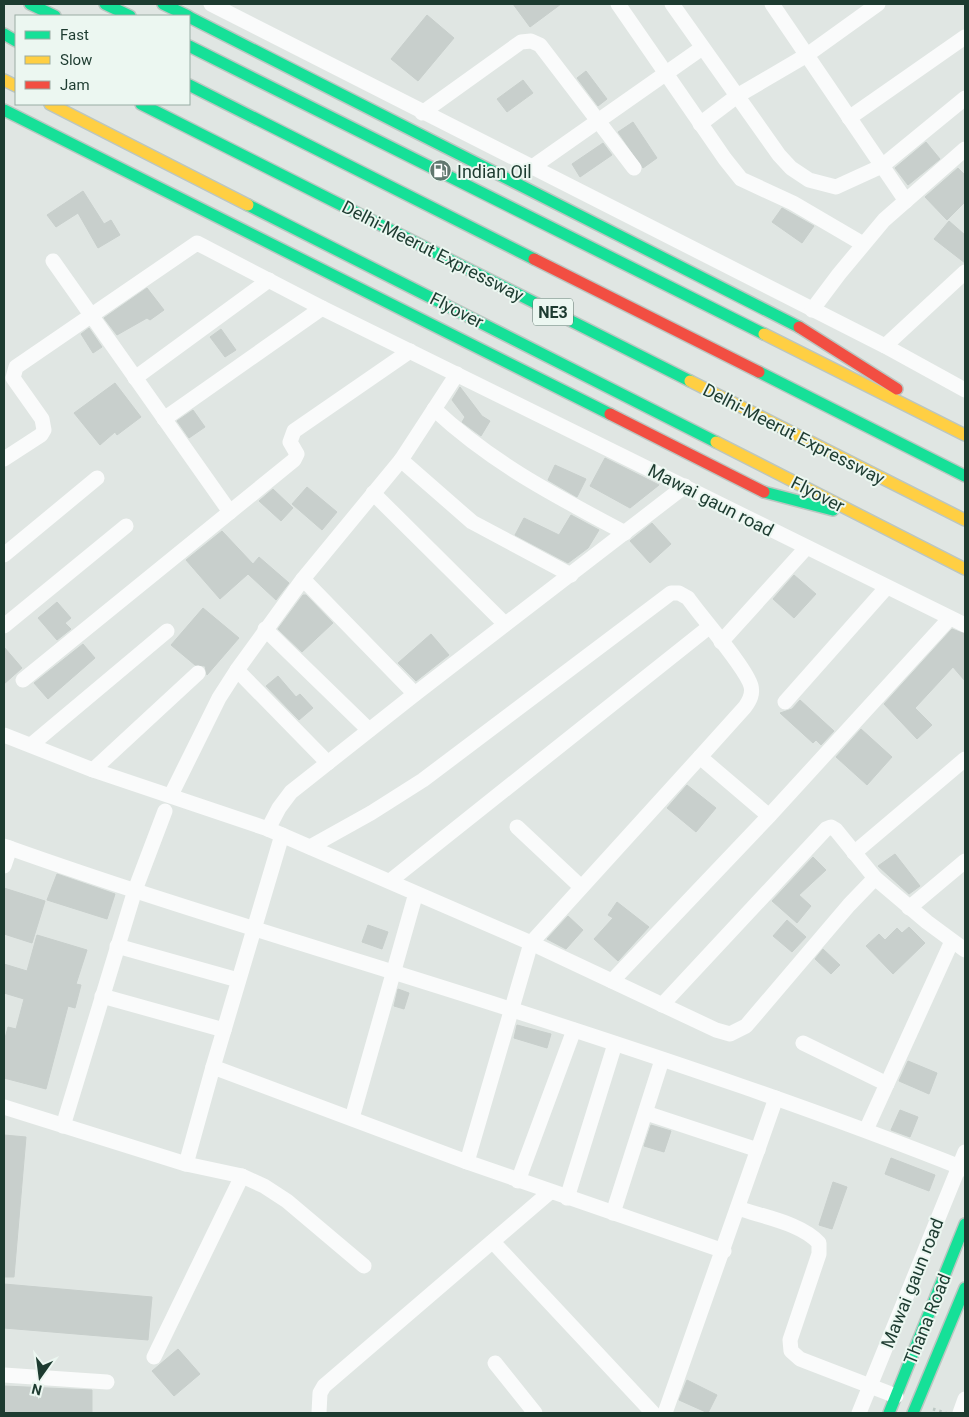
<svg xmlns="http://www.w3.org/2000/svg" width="969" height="1417" font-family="Roboto,sans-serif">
	<rect width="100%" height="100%" fill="#e0e6e3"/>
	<g fill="#c8cfcc" stroke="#c8cfcc">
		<polygon points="513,4 561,4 530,27"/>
		<polygon points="427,15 454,38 418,81 391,59"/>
		<polygon points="586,71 607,99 598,106 577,78"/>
		<polygon points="523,80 533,93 507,112 497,99"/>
		<polygon points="633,122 657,158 643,168 618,132"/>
		<polygon points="926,142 940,159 908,185 895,168"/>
		<polygon points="603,143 612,155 580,177 572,164"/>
		<polygon points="958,168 965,175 965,202 947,220 925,197"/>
		<polygon points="83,191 104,224 111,220 120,235 98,248 78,213 56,227 47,215"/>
		<polygon points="782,208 814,226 802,243 772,222"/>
		<polygon points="949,221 965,235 965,263 934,239"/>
		<polygon points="147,288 164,310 150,320 147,318 117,335 104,318"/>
		<polygon points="89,328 102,347 93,353 81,334"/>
		<polygon points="221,329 236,350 225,357 210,337"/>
		<polygon points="115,383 141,417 117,435 115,432 100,445 74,413"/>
		<polygon points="460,387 482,416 490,421 481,436 462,422 465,417 452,400"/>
		<polygon points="193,410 205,427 189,438 177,421"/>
		<polygon points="605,458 659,485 630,508 590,486"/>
		<polygon points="555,465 586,479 577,497 548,480"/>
		<polygon points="307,487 337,512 322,530 292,504"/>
		<polygon points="273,489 293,508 281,521 259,501"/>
		<polygon points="571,515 599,530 588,548 568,563 515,535 524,518 559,535"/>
		<polygon points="652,523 671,544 650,563 630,541"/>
		<polygon points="222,531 253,564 259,557 289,583 276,600 248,574 220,599 186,560"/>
		<polygon points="794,575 816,594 794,618 773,599"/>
		<polygon points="303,595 306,595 333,623 302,652 278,629"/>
		<polygon points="57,602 71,618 65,623 71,629 57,640 38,618"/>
		<polygon points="203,608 239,638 207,675 205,666 195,665 171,645"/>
		<polygon points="952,629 965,634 965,681 953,667 915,708 932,725 917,739 884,704"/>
		<polygon points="431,634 449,655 416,681 398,663"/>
		<polygon points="83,644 95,658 48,699 34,683"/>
		<polygon points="4,647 22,668 4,684"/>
		<polygon points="278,676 296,697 300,694 313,708 299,720 266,686"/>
		<polygon points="800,700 834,731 821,745 816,740 813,743 780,713 792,709"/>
		<polygon points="861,729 892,757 867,785 836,757"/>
		<polygon points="687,785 716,808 696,832 667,808"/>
		<polygon points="895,854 920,886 909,894 878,866"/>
		<polygon points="813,857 826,870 799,895 811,906 797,923 772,901"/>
		<polygon points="57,874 115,894 107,919 47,900"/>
		<polygon points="4,888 45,901 32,943 4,934"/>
		<polygon points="617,902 649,927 618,961 594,939 613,918 608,915"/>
		<polygon points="568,916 583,930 566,949 547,939"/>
		<polygon points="787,920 806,937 792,952 773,936"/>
		<polygon points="368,925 388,932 382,949 362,942"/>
		<polygon points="909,927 925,943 893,974 866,946 879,934 885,940 897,928 902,933"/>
		<polygon points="37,935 87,950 76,984 81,985 75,1008 68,1006 46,1089 4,1078 4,1042 8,1027 16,1029 24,999 4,993 4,964 27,971"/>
		<polygon points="823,949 840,965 831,974 815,959"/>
		<polygon points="398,989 409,993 404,1009 394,1006"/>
		<polygon points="517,1025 551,1034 547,1048 514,1038"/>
		<polygon points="908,1061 937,1073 929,1094 899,1081"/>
		<polygon points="900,1110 918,1117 910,1137 891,1130"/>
		<polygon points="651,1125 671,1131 664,1152 644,1146"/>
		<polygon points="4,1135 26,1137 14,1277 4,1277"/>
		<polygon points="891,1158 935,1175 929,1191 885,1174"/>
		<polygon points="833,1182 847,1187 832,1229 819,1225"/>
		<polygon points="4,1284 152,1297 148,1340 4,1328"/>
		<polygon points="178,1349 200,1374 174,1396 152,1371"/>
		<polygon points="687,1380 717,1395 708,1413 679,1400"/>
		<polygon points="4,1386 92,1390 92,1413 4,1413"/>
	</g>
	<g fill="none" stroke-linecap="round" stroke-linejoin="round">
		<defs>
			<g id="fast">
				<polyline points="30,4 55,16"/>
				<polyline points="105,4 130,16"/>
				<polyline points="163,4 188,16"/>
				<polyline points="189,17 799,327"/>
				<polyline points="4,34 16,41"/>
				<polyline points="189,46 764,334"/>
				<polyline points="189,85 534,259"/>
				<polyline points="141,104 690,381"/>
				<polyline points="4,110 610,414"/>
				<polyline points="248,205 716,442"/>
				<polyline points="759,372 965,476"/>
				<polyline points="764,492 833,510"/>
				<polyline points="889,1413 965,1224"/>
				<polyline points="913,1413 965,1288"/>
			</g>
			<g id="slow">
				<polyline points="4,80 16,86"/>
				<polyline points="50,104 248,205"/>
				<polyline points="764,334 965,435"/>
				<polyline points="690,381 965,520"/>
				<polyline points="716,442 965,569"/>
			</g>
			<g id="jam">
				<polyline points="534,259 759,372"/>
				<polyline points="799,327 897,389"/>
				<polyline points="610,414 764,492"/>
			</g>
		</defs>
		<use href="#fast" stroke="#bbc6c1" stroke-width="14"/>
		<use href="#slow" stroke="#bbc6c1" stroke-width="14"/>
		<use href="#jam" stroke="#bbc6c1" stroke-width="14"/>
		<polyline stroke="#bdc8c4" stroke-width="3" stroke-dasharray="2.5 4" stroke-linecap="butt" points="933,1409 946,1413"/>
		<g stroke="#fafbfb" stroke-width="15">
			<polyline points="211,4 885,346 965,390"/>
			<polyline points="618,4 725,159 741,179 793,203 863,244"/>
			<polyline points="672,4 779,155 791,168 809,180 836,187 882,166 965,98"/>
			<polyline points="772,4 906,201"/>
			<polyline points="422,113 521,42 531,41 540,45 634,168"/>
			<polyline points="849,118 965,37"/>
			<polyline points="700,124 737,96 807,55 878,4"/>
			<polyline points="531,168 702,48"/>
			<polyline points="53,261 230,512"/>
			<polyline points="812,310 839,274 884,220 965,149"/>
			<polyline points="885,346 965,272"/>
			<polyline points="135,378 269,280"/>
			<path d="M 434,409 C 493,464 556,496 625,533"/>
			<polyline points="164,419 322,308"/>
			<polyline points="4,459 41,435 44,430 42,419 13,378 16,367 197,243 322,308 965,625"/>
			<polyline points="401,460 472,522 571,575"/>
			<polyline points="373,493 505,624"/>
			<polyline points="4,555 97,478"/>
			<polyline points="303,579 415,694"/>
			<polyline points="4,626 126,526"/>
			<polyline points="265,629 369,730"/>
			<polyline points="721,642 806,548"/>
			<polyline points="237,670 328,763"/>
			<polyline points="23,680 294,460 297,454 290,442 294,431 410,351"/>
			<polyline points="785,702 886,588"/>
			<polyline points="4,735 93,770 268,829 531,943 716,1030 730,1034 746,1026 849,905 875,878 927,922 965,950"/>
			<polyline points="31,745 167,631"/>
			<polyline points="93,770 198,673"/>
			<polyline points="171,795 219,698 237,670 303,579 401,460 457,374"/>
			<polyline points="517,827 581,887"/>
			<polyline points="268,829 279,808 291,792 415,694 685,486"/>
			<path d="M 4,846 C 172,906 343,955 513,1010 C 665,1059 817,1110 965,1169"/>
			<path d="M 310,847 L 371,813 L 423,780 L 671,593 L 679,593 L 688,598 C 701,617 746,667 751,686 C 753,694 750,700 745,707 L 700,757"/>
			<polyline points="854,853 965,759"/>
			<polyline points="4,866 10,848"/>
			<polyline points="390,881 709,627"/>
			<polyline points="909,908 965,861"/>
			<polyline points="117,946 238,980"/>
			<polyline points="612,981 769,816 950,618"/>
			<polyline points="102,996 224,1030"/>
			<polyline points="662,1005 826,829 831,827 836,830 875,878"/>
			<polyline points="803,1043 887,1084"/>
			<polyline points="213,1067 282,835"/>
			<polyline points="4,1107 186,1164 242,1176 264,1186 287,1201 364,1266"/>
			<polyline points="646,1113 758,1150"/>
			<polyline points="352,1118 414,900"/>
			<polyline points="63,1126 135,890 165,811"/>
			<polyline points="866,1130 952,941"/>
			<polyline points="186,1164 213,1067 467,1162"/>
			<polyline points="518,1181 574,1030"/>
			<polyline points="567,1198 615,1044"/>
			<path d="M 738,1208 C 763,1217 801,1223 819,1243 L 819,1254 L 790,1340 L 791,1351 L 800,1359 L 896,1396"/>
			<polyline points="613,1213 662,1060"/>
			<polyline points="493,1242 653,1413"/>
			<polyline points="724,1251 467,1162 531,943 700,757 769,816"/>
			<polyline points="154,1357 242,1176"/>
			<polyline points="495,1363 535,1413"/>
			<polyline points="4,1375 107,1382"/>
			<polyline points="319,1413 320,1393 324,1386 550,1192"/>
			<polyline points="665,1413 776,1098"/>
			<polyline points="859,1413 965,1152"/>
			<polyline points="960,1413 965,1399"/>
		</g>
		<use href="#fast" stroke="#16e098" stroke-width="11"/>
		<use href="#slow" stroke="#ffcf43" stroke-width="11"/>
		<use href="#jam" stroke="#f24e42" stroke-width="11"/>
	</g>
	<defs>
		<symbol id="fuel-disc" viewBox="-11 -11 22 22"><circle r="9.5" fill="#61776f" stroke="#ecf7f1"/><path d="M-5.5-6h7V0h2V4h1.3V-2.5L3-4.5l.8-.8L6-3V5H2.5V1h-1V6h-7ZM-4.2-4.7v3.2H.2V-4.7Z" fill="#fff"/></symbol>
	</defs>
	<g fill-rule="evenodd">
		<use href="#fuel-disc" x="428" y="158" width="25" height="25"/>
	</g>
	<g text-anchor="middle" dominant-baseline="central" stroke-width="4" stroke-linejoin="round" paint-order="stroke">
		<rect fill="#ecf7f1" stroke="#5b736a" stroke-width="1" x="533" y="298.5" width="40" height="27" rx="4"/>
		<g font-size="16" font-weight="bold" fill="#1d3b30">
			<text x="553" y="312">NE3</text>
		</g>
		<g font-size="18" fill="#1d3b30" stroke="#ecf7f1" text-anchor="start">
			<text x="457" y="171">Indian Oil</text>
		</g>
		<g font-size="18" fill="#1d3b30" stroke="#ecf7f1">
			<text transform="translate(433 251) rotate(27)">Delhi-Meerut Expressway</text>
			<text transform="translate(457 310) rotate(27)">Flyover</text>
			<text transform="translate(794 434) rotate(27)">Delhi-Meerut Expressway</text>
			<text transform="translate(818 494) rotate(27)">Flyover</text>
			<text transform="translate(711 500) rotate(27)">Mawai gaun road</text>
			<text transform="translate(912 1283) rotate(-68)">Mawai gaun road</text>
			<text transform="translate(927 1319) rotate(-68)">Thana Road</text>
		</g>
	</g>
	<rect width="969" height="1417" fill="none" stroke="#1d3b30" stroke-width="10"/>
	<rect x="15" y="15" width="175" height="90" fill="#ecf7f1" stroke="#99aca4"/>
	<rect x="25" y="31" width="25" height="8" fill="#16e098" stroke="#99aca4"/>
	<text x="60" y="40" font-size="15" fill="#1d3b30">Fast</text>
	<rect x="25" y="56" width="25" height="8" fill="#ffcf43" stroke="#99aca4"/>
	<text x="60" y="65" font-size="15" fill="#1d3b30">Slow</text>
	<rect x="25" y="81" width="25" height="8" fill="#f24e42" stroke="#99aca4"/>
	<text x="60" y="90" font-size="15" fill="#1d3b30">Jam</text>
	<g transform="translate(40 1377) rotate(194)" stroke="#ecf7f1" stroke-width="4" paint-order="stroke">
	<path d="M0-4L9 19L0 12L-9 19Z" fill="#1d3b30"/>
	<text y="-8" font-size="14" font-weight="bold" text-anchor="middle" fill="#1d3b30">N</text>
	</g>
</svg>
